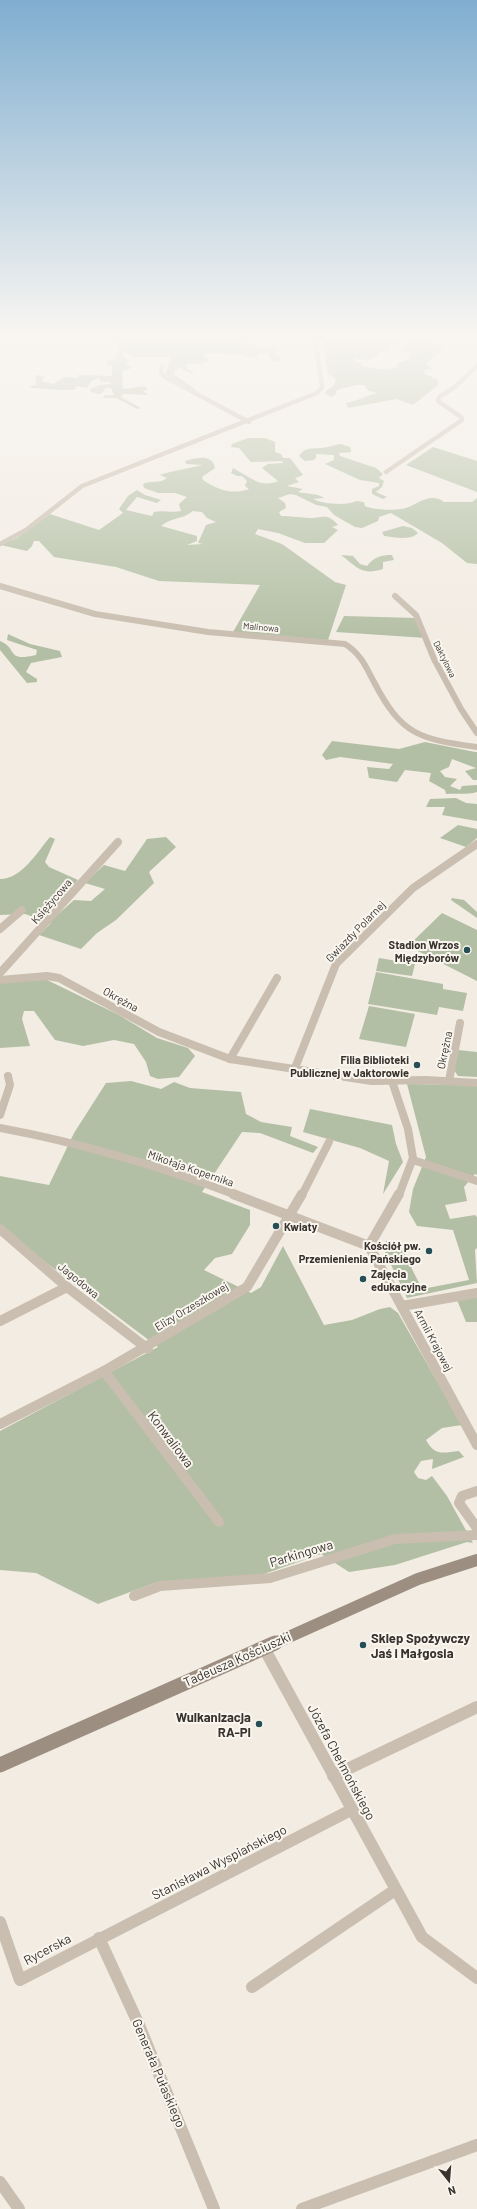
<svg xmlns="http://www.w3.org/2000/svg" width="477" height="2209" font-family="Barlow,sans-serif">
	<rect width="100%" height="100%" fill="#f2ece3"/>
	<g fill="#b3bfa4" fill-rule="evenodd">
		<path d="M 143,334 L 204,334 L 217,337 L 222,334 L 256,334 L 246,342 L 241,343 L 241,345 L 256,346 L 257,348 L 270,347 L 280,350 L 275,353 L 282,359 L 278,362 L 271,361 L 268,353 L 258,354 L 257,357 C 250,358 247,357 242,355 C 239,353 230,356 226,355 L 226,353 L 204,353 L 204,356 L 210,361 L 200,364 L 187,364 L 187,369 L 194,373 L 192,374 L 178,367 L 173,374 L 196,390 L 194,391 L 165,375 L 171,357 L 133,357 L 124,351 L 123,356 L 130,360 L 126,364 L 132,368 L 122,371 L 123,389 L 145,386 L 148,390 L 143,391 L 149,395 L 123,394 L 121,397 L 141,408 L 137,409 L 116,398 L 103,398 L 105,395 L 114,395 L 111,388 L 105,388 L 104,391 L 100,394 L 91,392 L 90,389 L 100,385 L 111,384 L 110,382 L 101,382 L 99,378 L 91,381 L 87,388 L 75,386 L 76,389 C 70,392 41,388 31,388 L 30,386 L 36,385 L 36,375 L 44,376 L 42,381 L 54,384 L 63,377 L 79,378 L 78,375 C 89,374 101,376 112,376 L 112,366 L 106,366 L 107,361 L 115,359 L 119,344 L 112,340 L 122,336 C 129,343 136,341 144,337 Z"/>
		<path d="M 332,334 L 364,334 L 403,339 L 404,341 L 390,348 L 390,351 L 380,352 L 376,357 L 366,360 L 354,358 L 355,361 L 361,363 L 362,366 C 374,368 385,371 397,367 L 397,363 L 407,360 L 410,354 L 402,350 L 414,338 L 445,348 L 426,363 L 432,369 L 424,370 L 425,374 L 438,380 L 438,385 L 413,405 L 397,399 L 348,408 L 346,403 C 357,401 366,396 377,393 L 369,391 L 364,385 L 356,385 L 337,390 L 335,395 L 331,397 L 324,393 L 334,385 L 336,379 L 328,374 L 323,347 L 324,340 Z"/>
		<path d="M 248,438 L 265,438 L 275,442 L 275,452 L 281,454 L 283,458 L 290,458 L 303,475 L 295,478 L 299,482 L 287,486 L 303,489 L 298,492 C 305,494 318,493 324,498 L 313,499 C 321,504 348,506 356,501 L 364,502 L 365,506 C 372,510 397,511 406,508 C 418,504 431,492 444,502 L 472,502 L 477,498 L 477,564 L 467,563 L 442,543 L 391,513 L 379,517 L 378,521 L 362,528 L 355,527 L 334,515 L 327,507 L 316,505 L 296,495 L 290,494 L 278,498 L 285,503 L 286,508 L 279,512 L 281,516 C 291,516 304,518 313,518 C 325,517 328,514 338,525 L 332,527 L 338,530 L 324,543 L 305,543 L 278,533 L 258,529 L 255,534 L 282,544 L 335,582 L 346,585 L 328,640 L 233,632 L 260,585 L 159,581 L 116,567 L 54,557 L 39,541 L 34,541 L 32,546 L 27,551 L 1,545 L 17,538 L 50,514 L 99,530 L 123,513 L 119,509 L 128,496 L 137,490 L 145,495 L 161,500 L 157,503 L 137,497 L 126,510 L 152,516 L 154,512 C 163,510 172,513 181,511 L 179,504 L 187,497 L 175,493 L 158,493 L 144,488 L 143,484 C 151,480 160,484 167,478 L 160,475 C 174,470 188,469 203,465 L 186,464 L 185,461 C 196,458 212,453 215,468 L 202,477 L 203,480 C 218,490 232,495 249,489 L 245,486 L 247,481 L 242,476 L 237,476 L 231,473 L 233,468 C 249,476 260,489 278,481 L 262,468 L 268,464 L 283,463 L 282,461 L 251,462 L 239,448 L 231,447 L 232,444 ZM 193,511 L 202,512 L 207,518 L 216,522 L 206,525 L 198,543 L 203,544 L 187,545 L 197,541 L 197,536 L 161,526 C 171,517 182,520 193,511 Z"/>
		<path d="M 340,444 L 350,447 L 351,452 L 339,453 L 340,456 L 376,468 L 383,474 L 379,478 L 384,481 L 382,487 L 376,492 L 387,497 L 383,499 L 372,494 L 372,489 L 379,486 L 379,483 L 360,480 L 325,464 L 334,460 L 334,455 L 316,454 L 316,458 L 314,460 L 305,461 L 299,456 C 305,447 311,449 321,448 C 327,448 334,445 340,444 Z"/>
		<polygon points="433,447 477,461 477,492 406,465"/>
		<path d="M 403,526 L 412,528 L 418,533 C 411,541 394,537 384,536 L 382,532 Z"/>
		<path d="M 341,555 L 353,556 L 360,564 L 367,566 C 374,557 381,555 392,555 L 394,560 L 383,562 L 383,569 C 362,576 357,567 341,555 Z"/>
		<polygon points="344,616 416,618 426,638 336,632"/>
		<path d="M 8,634 L 30,644 L 60,651 L 62,657 L 31,663 L 26,672 L 37,679 L 37,682 L 27,683 L 0,650 L 0,641 C 19,649 5,662 36,655 L 37,650 L 7,640 Z"/>
		<path d="M 332,741 L 399,749 L 425,742 L 475,752 L 477,752 L 477,780 L 473,780 L 465,771 L 476,768 L 452,759 L 449,767 L 440,771 L 445,777 L 457,779 L 450,786 L 460,790 L 462,786 L 477,785 L 477,792 C 466,795 457,793 446,794 L 445,790 L 429,781 L 431,773 L 405,770 L 397,782 L 369,778 L 367,767 L 389,769 L 393,764 L 340,757 L 326,760 L 322,755 Z"/>
		<polygon points="456,798 466,803 477,804 477,821 442,815 445,807 426,807 430,799"/>
		<polygon points="458,825 477,829 477,838 466,847 440,838"/>
		<path d="M 50,837 L 55,839 L 45,862 L 49,867 L 78,880 L 47,916 L 54,918 L 74,900 L 91,901 L 105,889 L 85,883 L 104,865 L 125,871 L 147,839 L 166,837 L 176,847 L 149,872 L 154,883 L 116,920 L 97,933 L 81,949 L 39,935 L 51,923 L 25,914 L 0,915 L 0,879 C 22,879 37,852 50,837 Z"/>
		<polygon points="452,898 464,900 477,912 477,918 451,900"/>
		<polygon points="442,913 477,930 477,981 408,946"/>
		<polygon points="379,958 415,964 412,976 376,971"/>
		<polygon points="376,972 443,984 443,989 467,993 463,1011 439,1007 437,1015 368,1004"/>
		<polygon points="45,979 119,1015 157,1038 188,1048 195,1056 179,1077 158,1079 150,1076 146,1062 134,1044 114,1040 83,1046 55,1040 34,1011 24,1011 22,1019 30,1046 0,1048 0,983"/>
		<polygon points="369,1006 415,1014 406,1047 359,1039"/>
		<polygon points="458,1050 477,1052 477,1077 458,1076 454,1070"/>
		<path d="M 131,1081 L 161,1089 L 174,1082 L 190,1088 L 241,1092 L 246,1114 L 261,1122 L 292,1127 L 290,1136 L 318,1147 L 313,1153 L 260,1133 L 242,1132 L 202,1192 L 250,1210 L 250,1225 L 232,1254 L 215,1258 L 204,1270 L 251,1293 L 261,1287 L 283,1246 L 324,1325 L 352,1320 L 380,1309 L 390,1307 L 398,1313 L 462,1425 L 442,1428 L 426,1440 C 435,1456 442,1453 459,1451 L 464,1457 L 432,1469 L 433,1459 L 421,1461 L 414,1472 L 418,1478 L 426,1480 L 432,1476 L 447,1496 L 473,1543 L 467,1542 L 395,1565 L 349,1572 L 321,1554 L 250,1579 L 157,1582 L 98,1604 L 36,1573 L 0,1570 L 0,1431 L 158,1347 L 0,1228 L 0,1176 L 49,1185 L 74,1133 L 106,1083 Z"/>
		<polygon points="407,1084 477,1085 477,1175 475,1174 464,1187 467,1201 445,1205 450,1219 475,1215 477,1217 477,1248 475,1250 477,1283 407,1298 384,1250 386,1241 400,1245 422,1289 469,1280 453,1230 417,1226 409,1212 413,1189 426,1157"/>
		<polygon points="310,1109 392,1125 396,1144 403,1162 383,1194 389,1161 360,1148 303,1132"/>
		<polygon points="477,1297 477,1322 466,1322 457,1300"/>
	</g>
	<g fill="none" stroke-linecap="round" stroke-linejoin="round">
		<g stroke="#c9beaf" stroke-width="4.5">
			<polyline points="472,334 477,335"/>
			<polyline points="162,366 161,373 165,377 249,422"/>
			<polyline points="386,472 462,420 461,417 438,401 439,397 455,387 477,366"/>
			<polyline points="0,544 26,530 82,486 317,393 322,387 316,345 322,334"/>
		</g>
		<g stroke="#c9beaf" stroke-width="6">
			<path d="M 0,586 L 95,614 L 208,632 L 345,644 C 361,654 366,667 374,682 C 402,736 420,739 477,747"/>
			<polyline points="395,596 416,615 434,659 461,709 477,733"/>
		</g>
		<g stroke="#c9beaf" stroke-width="8">
			<polyline points="0,929 22,910"/>
			<polyline points="0,973 118,842"/>
			<polyline points="0,980 47,976 59,978 159,1032 230,1059 339,1076"/>
			<polyline points="230,1059 277,978"/>
			<polyline points="295,1068 336,964 413,888 477,844"/>
			<polyline points="345,1077 372,1081 426,1080 477,1083"/>
			<polyline points="392,1081 408,1129 413,1158 399,1195"/>
			<polyline points="449,1081 460,1023"/>
			<polyline points="0,1115 10,1085 8,1076"/>
			<path d="M 0,1128 C 81,1143 159,1166 236,1195"/>
			<polyline points="413,1160 477,1181"/>
			<polyline points="302,1195 329,1142"/>
		</g>
		<g stroke="#c9beaf" stroke-width="10">
			<polyline points="233,1194 369,1246"/>
			<polyline points="0,1229 67,1287 148,1349"/>
			<polyline points="369,1246 477,1445"/>
			<polyline points="369,1246 399,1194"/>
			<polyline points="402,1306 477,1293"/>
			<polyline points="0,1321 67,1287"/>
			<polyline points="104,1371 219,1522"/>
			<polyline points="0,1424 104,1371 247,1287 302,1194"/>
			<polyline points="477,1491 462,1496 459,1503 477,1528"/>
			<polyline points="134,1596 160,1586 270,1578 395,1539 477,1535"/>
		</g>
		<g stroke="#c9beaf" stroke-width="12">
			<polyline points="264,1648 422,1937 477,1978"/>
			<polyline points="333,1776 477,1707"/>
			<polyline points="0,1922 20,1980 351,1810"/>
			<polyline points="99,1938 139,2025 214,2209"/>
			<polyline points="252,1987 395,1890"/>
			<polyline points="0,2182 19,2209"/>
			<polyline points="302,2209 477,2145"/>
		</g>
		<polyline stroke="#9c8e81" stroke-width="12" points="273,1644 418,1579 477,1560"/>
		<polyline stroke="#9c8e81" stroke-width="15" points="0,1765 275,1643"/>
	</g>
	<linearGradient id="sky" x2="0" y2="1"><stop stop-color="#80aed0"/><stop offset="0.52" stop-color="#f9f6f2"/><stop offset="1" stop-color="#f9f6f2" stop-opacity="0"/></linearGradient>
	<rect width="477" height="643" fill="url(#sky)"/>
	<g fill="#264e56" stroke="#f9f6ef" stroke-width="1.5">
		<circle cx="467" cy="950" r="4"/>
		<circle cx="417" cy="1065" r="4"/>
		<circle cx="276" cy="1226" r="4"/>
		<circle cx="429" cy="1251" r="4"/>
		<circle cx="363" cy="1279" r="4"/>
		<circle cx="363" cy="1645" r="4"/>
		<circle cx="259" cy="1724" r="4"/>
	</g>
	<g text-anchor="middle" dominant-baseline="central" stroke-width="4" stroke-linejoin="round" paint-order="stroke">
		<g font-size="9" fill="#39322d" stroke="#f9f6ef">
			<text transform="translate(261 627) rotate(5)">Malinowa</text>
			<text transform="translate(445 659) rotate(64)">Daktylowa</text>
		</g>
		<g font-size="11" fill="#39322d" stroke="#f9f6ef">
			<text transform="translate(51 901) rotate(-49)">Księżycowa</text>
			<text transform="translate(355 931) rotate(-46)">Gwiazdy Polarnej</text>
			<text transform="translate(121 999) rotate(29)">Okrężna</text>
			<text transform="translate(444 1050) rotate(-78)">Okrężna</text>
			<text transform="translate(191 1168) rotate(19)">Mikołaja Kopernika</text>
			<text transform="translate(79 1280) rotate(39)">Jagodowa</text>
			<text transform="translate(191 1306) rotate(-31)">Elizy Orzeszkowej</text>
			<text transform="translate(434 1340) rotate(62)">Armii Krajowej</text>
		</g>
		<g font-size="11" font-weight="bold" fill="#39322d" stroke="#f9f6ef" text-anchor="end">
			<text x="459" y="944">Stadion Wrzos<tspan x="459" dy="13">Międzyborów</tspan></text>
			<text x="409" y="1059">Filia Biblioteki<tspan x="409" dy="13">Publicznej w Jaktorowie</tspan></text>
			<text x="284" y="1226" text-anchor="start">Kwiaty</text>
			<text x="421" y="1245">Kościół pw.<tspan x="421" dy="13">Przemienienia Pańskiego</tspan></text>
			<text x="371" y="1273" text-anchor="start">Zajęcia<tspan x="371" dy="13">edukacyjne</tspan></text>
		</g>
		<g font-size="13" fill="#39322d" stroke="#f9f6ef">
			<text transform="translate(171 1439) rotate(53)">Konwaliowa</text>
			<text transform="translate(301 1553) rotate(-17)">Parkingowa</text>
			<text transform="translate(237 1659) rotate(-24)">Tadeusza Kościuszki</text>
			<text transform="translate(342 1762) rotate(62)">Józefa Chełmońskiego</text>
			<text transform="translate(219 1862) rotate(-27)">Stanisława Wyspiańskiego</text>
			<text transform="translate(47 1949) rotate(-28)">Rycerska</text>
			<text transform="translate(159 2073) rotate(67)">Generała Pułaskiego</text>
		</g>
		<g font-size="13" font-weight="bold" fill="#39322d" stroke="#f9f6ef" text-anchor="start">
			<text x="371" y="1638">Sklep Spożywczy<tspan x="371" dy="15">Jaś i Małgosia</tspan></text>
			<text x="251" y="1717" text-anchor="end">Wulkanizacja<tspan x="251" dy="15">RA-PI</tspan></text>
		</g>
	</g>
	<g transform="translate(449 2181) rotate(163)" stroke="#f9f6ef" stroke-width="3" paint-order="stroke">
	<path d="M0-3L7 15L0 10L-7 15Z" fill="#39322d"/>
	<text y="-6" font-size="11" font-weight="bold" text-anchor="middle" fill="#39322d">N</text>
	</g>
</svg>
